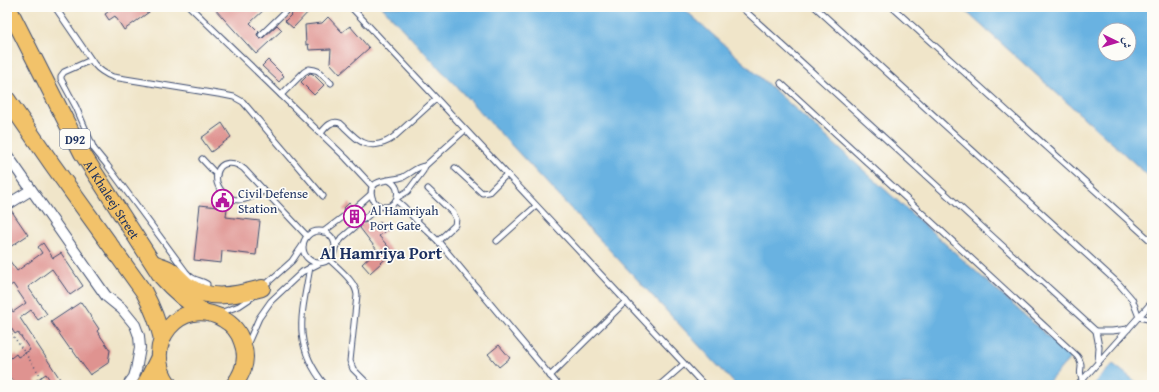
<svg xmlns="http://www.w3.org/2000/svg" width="1159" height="392" font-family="'Gentium Book Plus',Amiri,serif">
	<rect width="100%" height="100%" fill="#fdfcf7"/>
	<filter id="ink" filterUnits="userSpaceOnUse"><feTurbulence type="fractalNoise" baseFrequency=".025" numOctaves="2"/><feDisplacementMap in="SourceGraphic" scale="8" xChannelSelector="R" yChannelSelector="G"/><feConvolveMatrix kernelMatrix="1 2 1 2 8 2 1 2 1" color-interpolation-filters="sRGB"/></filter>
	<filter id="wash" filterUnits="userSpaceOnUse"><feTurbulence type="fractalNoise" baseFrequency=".012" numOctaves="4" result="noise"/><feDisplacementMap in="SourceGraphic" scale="16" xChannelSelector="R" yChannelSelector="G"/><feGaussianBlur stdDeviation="0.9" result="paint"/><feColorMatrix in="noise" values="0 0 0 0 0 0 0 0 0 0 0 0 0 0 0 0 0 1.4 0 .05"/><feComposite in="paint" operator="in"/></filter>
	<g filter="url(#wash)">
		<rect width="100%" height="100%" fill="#f0e5c9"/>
		<g fill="#69b2e1" stroke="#4270a0" fill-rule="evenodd">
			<polygon points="382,7 682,7 1071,357 1046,385 736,385"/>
			<path d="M 961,7 L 1152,7 L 1152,179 ZM 1105,30 L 1129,30 L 1129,54 L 1105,54 Z"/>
			<polygon points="1113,364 1140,385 1092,385"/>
		</g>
		<g id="blocks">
			<g fill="#df9390">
				<polygon points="109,7 156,7 124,30 115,16 109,20 105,14 111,10"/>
				<polygon points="213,7 267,7 250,23 259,32 257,34 258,37 260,39 263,38 277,25 282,30 256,54"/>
				<polygon points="299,7 313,7 293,28 285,21"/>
				<polygon points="328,17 342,32 350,26 369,48 340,74 330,63 331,49 309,50 308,44 306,45 305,25 322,23"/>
				<polygon points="268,60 284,76 279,82 262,66"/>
				<polygon points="310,73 313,74 324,85 314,95 301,82"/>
				<polygon points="222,123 231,137 211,152 201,138"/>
				<polygon points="349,203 352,206 350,208 351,211 353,213 357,212 361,216 360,219 361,222 364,223 366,222 372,228 380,222 387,230 379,236 393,252 370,273 362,264 377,250 360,228 361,226 360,223 358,221 354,222 350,217 351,214 350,211 347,210 344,211 343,209"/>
				<polygon points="200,205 227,208 226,217 260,221 256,255 222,251 221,263 194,260"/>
				<polygon points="11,210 28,235 7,249 7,211"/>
				<polygon points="43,243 53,258 61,253 83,286 70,295 52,269 28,287 47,314 38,320 31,310 20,318 62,382 57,385 53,385 46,374 35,381 38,385 16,385 7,373 7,361 16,354 18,357 30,350 18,332 15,334 7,322 7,303 13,312 26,303 13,284 7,288 7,257 17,271 42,253 38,247"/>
				<polygon points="81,302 99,329 97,331 110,350 108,363 90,375 71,348 70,349 51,322"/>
				<polygon points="499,345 510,358 499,367 488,354"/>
			</g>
		</g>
	</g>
	<g filter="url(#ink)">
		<use href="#blocks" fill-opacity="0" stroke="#3b4a6e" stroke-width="1"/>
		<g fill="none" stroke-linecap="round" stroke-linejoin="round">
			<defs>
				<g id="lane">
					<path d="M 55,7 L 94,64 C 99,70 105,74 113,77 L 224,95 L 234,97 L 243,102 L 323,196"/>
					<polyline points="190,7 346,158 373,187"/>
					<polyline points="351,7 704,385"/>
					<polyline points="741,7 1096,331 1099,347 1098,363"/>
					<polyline points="815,7 1119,284 1132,299 1139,317 1152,320"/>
					<polyline points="892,7 1152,242"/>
					<polyline points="261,35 290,7"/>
					<path d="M 91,60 L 64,72 L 61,76 L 61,79 L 76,107 L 94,149 L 107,165 L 186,272 C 194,282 199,279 207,284 L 206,291"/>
					<path d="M 781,83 L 1077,356 C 1086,367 1076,372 1083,380"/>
					<polyline points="281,95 304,72 309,69 315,70 318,71 331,83"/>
					<path d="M 321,133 C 326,127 331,120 340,123 C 347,129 354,138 362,142 C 373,148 387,143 395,136 L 436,99"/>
					<polyline points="202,159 217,175"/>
					<polyline points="455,168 482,193 489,192 507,174"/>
					<path d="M 388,180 C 406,188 396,212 380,206 C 376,204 373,201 372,197 C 366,178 392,181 403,177 C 410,174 417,166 425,166 L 465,130"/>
					<polyline points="428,189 453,213 456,219 455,225 438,241"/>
					<path d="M 264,191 C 257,194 249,199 241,200 C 228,201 214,188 217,174 C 220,160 235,161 244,169 L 307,236"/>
					<polyline points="398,197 408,191 423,171 425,166"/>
					<polyline points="396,200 404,207 419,223 438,241 558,385"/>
					<polyline points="354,209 371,194"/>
					<polyline points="364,219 379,206"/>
					<circle cx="319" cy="247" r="16"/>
					<polyline points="323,232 347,214"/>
					<polyline points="497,241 536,206"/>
					<polyline points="335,247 342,238 357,225"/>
					<path d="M 330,260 C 339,269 356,282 357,295 L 350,361 L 353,369 L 369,385"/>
					<path d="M 310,267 C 302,315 291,343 325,385"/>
					<polyline points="264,286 292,261 303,245"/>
					<polyline points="220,313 239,306 254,296"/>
					<polyline points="1096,331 1112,331 1128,329"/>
					<polyline points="247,345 259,318 271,301 302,272 318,264"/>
					<polyline points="550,376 626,301"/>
					<polyline points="660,385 684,364"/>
					<polyline points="1078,385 1152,302"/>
				</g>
				<g id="street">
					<polyline points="7,155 106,296 122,309 135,325 139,336 140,348 136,370 134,377 128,385"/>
					<polyline points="7,205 31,190"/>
				</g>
				<g id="primary">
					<path id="s1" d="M 8,7 L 82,153 L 161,276 C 174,291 187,302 204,312"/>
					<path d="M 7,99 L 52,164 L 144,292 C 152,307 158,322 162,339"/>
					<path d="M 156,264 C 160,266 166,267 170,270 C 177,275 182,282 188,286 C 211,302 238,294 262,288"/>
					<polyline points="145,385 158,359"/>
					<path d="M 169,385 C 139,345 181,294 223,319 C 232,324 239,332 242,342 C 248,357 244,372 234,385"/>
				</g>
			</defs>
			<use href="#lane" stroke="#3b4a6e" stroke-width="7"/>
			<use href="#street" stroke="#3b4a6e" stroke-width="12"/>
			<use href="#primary" stroke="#3b4a6e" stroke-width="18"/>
			<polyline stroke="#3b4a6e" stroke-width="1.5" stroke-dasharray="1 3" stroke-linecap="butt" points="7,327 47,385"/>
			<use href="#lane" stroke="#fff" stroke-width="5"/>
			<use href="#street" stroke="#fff" stroke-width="10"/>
			<use href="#primary" stroke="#f2c26a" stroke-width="16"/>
		</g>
	</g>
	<defs>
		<symbol id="civic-ring" viewBox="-11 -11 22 22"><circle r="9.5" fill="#fdfcf7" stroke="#b5179e" stroke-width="1.5"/><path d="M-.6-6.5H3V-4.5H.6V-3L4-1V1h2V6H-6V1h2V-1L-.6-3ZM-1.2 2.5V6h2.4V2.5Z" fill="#b5179e"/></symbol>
		<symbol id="building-ring" viewBox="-11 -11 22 22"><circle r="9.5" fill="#fdfcf7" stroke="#b5179e" stroke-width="1.5"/><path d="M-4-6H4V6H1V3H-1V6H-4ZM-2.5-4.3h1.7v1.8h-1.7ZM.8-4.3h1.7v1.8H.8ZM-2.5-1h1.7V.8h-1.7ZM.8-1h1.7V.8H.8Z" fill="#b5179e"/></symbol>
	</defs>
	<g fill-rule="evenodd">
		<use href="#civic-ring" x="210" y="188" width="25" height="25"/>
		<use href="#building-ring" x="342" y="204" width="25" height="25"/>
	</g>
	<g text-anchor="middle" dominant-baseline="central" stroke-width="3.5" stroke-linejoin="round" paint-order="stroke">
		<rect fill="#fdfcf7" stroke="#5f6c8c" stroke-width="1" x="60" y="129" width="30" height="20" rx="3"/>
		<g font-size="12" font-weight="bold" fill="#1b2f5e">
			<text x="75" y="139">D92</text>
		</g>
		<g font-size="13" fill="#1b2f5e" stroke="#fdfcf7" text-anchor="start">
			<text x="238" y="193">Civil Defense<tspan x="238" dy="15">Station</tspan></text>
			<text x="370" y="210">Al Hamriyah<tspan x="370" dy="15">Port Gate</tspan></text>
		</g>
		<g font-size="13" fill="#1b2f5e" stroke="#fdfcf7">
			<text stroke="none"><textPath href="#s1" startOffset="219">Al Khaleej Street</textPath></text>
		</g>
		<g font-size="17" font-weight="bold" fill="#1b2f5e" stroke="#fdfcf7">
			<text x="381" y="252">Al Hamriya Port</text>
		</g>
	</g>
	<rect width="1159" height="392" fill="none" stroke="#fdfcf7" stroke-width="24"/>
	<g transform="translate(1117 42) rotate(95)"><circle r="19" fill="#fdfcf7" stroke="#a3aaba"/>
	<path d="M0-3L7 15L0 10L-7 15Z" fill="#b5179e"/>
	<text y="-6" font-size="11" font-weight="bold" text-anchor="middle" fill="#1b2f5e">ش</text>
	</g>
</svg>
